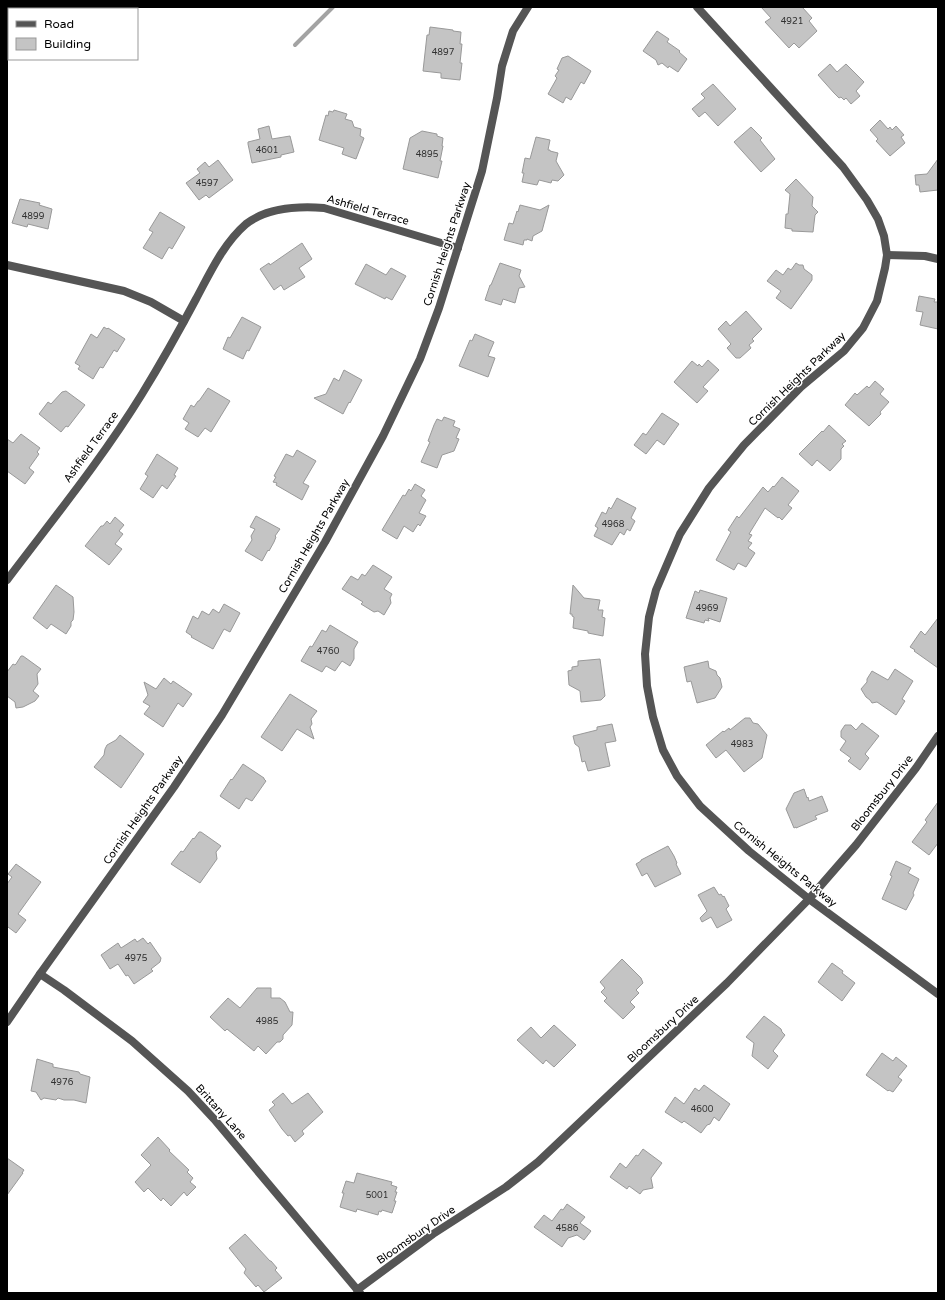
<svg xmlns="http://www.w3.org/2000/svg" width="945" height="1300" font-family="'Varela Round',sans-serif">
	<rect width="100%" height="100%" fill="#fff"/>
	<g fill="none" stroke-linecap="round" stroke-linejoin="round">
		<polyline stroke="#a3a3a3" stroke-width="4" points="295,45 333,7"/>
	</g>
	<g fill="#c4c4c4" stroke="#999">
		<polygon points="761,7 802,7 812,18 809,21 817,31 799,48 794,43 789,48 765,22 771,18"/>
		<polygon points="430,27 453,30 453,31 461,32 460,44 462,44 460,63 462,63 460,80 441,78 441,73 423,71 427,35 429,35"/>
		<polygon points="657,31 669,39 667,42 680,51 679,52 687,59 678,72 669,66 668,68 662,63 658,65 656,60 643,51"/>
		<polygon points="568,56 591,71 584,84 581,82 571,100 566,97 563,103 548,94 557,78 555,76 559,70 557,69 562,58"/>
		<polygon points="830,64 837,72 846,64 864,82 856,91 860,96 851,104 846,98 844,100 841,97 839,98 834,93 818,75"/>
		<polygon points="713,84 736,109 718,126 705,112 699,117 692,109 705,98 701,94"/>
		<polygon points="334,110 347,114 345,119 352,121 354,127 361,129 360,136 364,138 356,159 342,154 344,148 319,140 326,115 328,116 329,111 333,112"/>
		<polygon points="880,120 888,129 890,127 892,130 896,126 904,135 901,137 905,143 890,156 876,141 878,139 870,130"/>
		<polygon points="269,126 272,139 290,136 294,152 281,155 281,157 252,163 248,144 248,142 260,139 258,129"/>
		<polygon points="751,127 762,138 760,140 775,159 761,172 734,142"/>
		<polygon points="422,131 437,134 437,136 443,138 442,146 443,146 440,161 442,161 438,178 403,169 410,138"/>
		<polygon points="536,137 550,140 548,150 550,150 550,151 558,153 556,161 564,175 558,181 552,180 551,183 539,180 537,185 522,182 524,173 522,173 525,158 530,159"/>
		<polygon points="938,159 938,190 920,192 919,185 916,185 915,175 927,174"/>
		<polygon points="218,160 233,180 209,198 206,195 199,200 186,183 200,173 197,169 205,162 209,167"/>
		<polygon points="796,179 813,197 812,206 818,212 815,215 813,232 792,231 792,229 785,228 786,214 788,214 790,194 785,190"/>
		<polygon points="20,199 40,203 39,205 52,209 48,229 28,224 27,227 12,223"/>
		<polygon points="520,205 540,210 549,205 542,231 533,236 532,241 527,239 527,240 524,240 523,245 504,240 509,223 513,224 517,211 518,212"/>
		<polygon points="160,212 185,227 172,249 169,247 162,259 143,248 153,232 149,230"/>
		<polygon points="302,243 312,259 299,268 305,277 284,290 281,285 274,290 260,269 269,263 270,265"/>
		<polygon points="500,263 521,270 519,276 525,287 519,288 515,303 503,299 501,305 485,300 490,285 491,285"/>
		<polygon points="796,263 799,265 803,265 804,269 812,275 812,280 791,309 776,298 781,291 767,281 776,270 783,275 788,268 791,270"/>
		<polygon points="366,264 386,275 391,268 406,276 392,300 386,297 385,299 355,284"/>
		<polygon points="919,296 935,299 934,302 938,302 938,329 920,325 923,312 916,311"/>
		<polygon points="746,311 762,329 752,339 754,341 749,345 751,348 740,358 736,358 727,348 731,344 718,329 726,321 730,326"/>
		<polygon points="242,317 261,327 249,351 247,350 243,359 223,349 228,337 230,338"/>
		<polygon points="104,327 107,329 108,328 125,339 117,352 114,350 103,368 100,367 93,379 78,369 80,366 75,363 91,334 97,338"/>
		<polygon points="475,334 494,342 488,356 495,358 488,377 459,366 470,340 472,341"/>
		<polygon points="708,360 719,370 703,387 708,391 697,403 674,382 692,361 698,366 699,364 702,367"/>
		<polygon points="344,370 362,380 350,403 349,402 343,414 314,398 326,394 334,378 339,381"/>
		<polygon points="875,381 884,389 880,394 889,402 880,412 881,414 869,426 845,405 855,393 857,395 867,386 869,388"/>
		<polygon points="208,388 230,401 211,432 205,428 198,437 185,429 189,423 183,419 191,405 194,407 198,401 199,401"/>
		<polygon points="66,391 85,405 68,427 66,426 61,432 39,414 48,402 51,404 62,392"/>
		<polygon points="662,413 679,424 664,445 657,440 646,454 634,445 643,433 646,435"/>
		<polygon points="444,417 455,421 453,426 460,429 456,438 459,439 454,451 442,455 437,468 421,462 430,442 428,441 434,425 437,419 442,421"/>
		<polygon points="829,425 846,441 842,444 844,446 841,449 841,459 830,471 817,460 812,466 799,454 822,431 823,432"/>
		<polygon points="21,434 40,448 37,452 39,454 29,468 34,472 25,484 7,471 7,439 13,443"/>
		<polygon points="297,450 316,461 303,483 309,486 302,500 276,485 277,483 273,482 276,477 274,476 286,454 293,457"/>
		<polygon points="157,454 178,468 174,475 176,476 167,489 162,485 153,498 140,489 148,476 145,474"/>
		<polygon points="782,477 799,491 788,505 792,508 782,520 779,517 778,518 765,508 749,534 752,535 748,541 752,543 748,548 755,553 746,567 738,563 734,570 716,560 731,532 728,530 737,516 739,518 763,487 768,492 773,486 774,487"/>
		<polygon points="415,484 425,490 421,496 426,500 419,513 426,516 420,526 418,524 413,532 404,526 397,539 382,530 403,495 405,496 409,489 411,491"/>
		<polygon points="617,498 636,508 631,518 635,521 630,531 627,529 624,535 620,532 612,545 594,536 598,528 595,526 602,512 606,514 609,507 611,509"/>
		<polygon points="256,516 280,529 275,536 276,537 274,542 269,551 268,550 262,561 245,551 252,540 251,536 255,529 250,527"/>
		<polygon points="115,517 124,525 119,531 123,534 115,544 122,549 109,565 85,546 101,526 103,526 107,521 110,524"/>
		<polygon points="373,565 392,577 384,589 392,594 390,598 391,603 384,615 378,611 374,612 361,604 363,602 342,589 351,576 358,580 362,574 365,576"/>
		<polygon points="56,585 73,597 74,612 73,620 71,622 71,626 66,634 51,624 47,629 33,618"/>
		<polygon points="573,585 584,598 600,600 598,610 603,610 602,617 605,618 603,636 588,633 588,631 573,628 574,617 572,616 572,614 570,614"/>
		<polygon points="700,590 727,598 720,622 708,618 709,621 705,620 704,623 686,618 695,591 699,593"/>
		<polygon points="224,604 240,613 230,632 224,629 213,649 191,637 192,636 186,632 193,616 198,619 202,611 209,615 213,609 219,613"/>
		<polygon points="938,618 938,668 914,651 915,650 910,647 921,631 925,635"/>
		<polygon points="330,625 358,642 354,649 354,659 350,666 342,661 335,671 326,666 322,672 301,661 310,646 312,647 322,630 326,632"/>
		<polygon points="21,656 23,656 41,669 37,674 38,684 33,691 39,696 35,701 23,707 16,708 15,702 7,696 7,672 13,664 15,665 16,664"/>
		<polygon points="600,659 605,696 601,700 581,702 580,691 569,685 568,671 572,670 572,667 578,666 578,661"/>
		<polygon points="708,661 709,668 716,671 717,675 720,678 722,687 715,698 697,703 691,681 687,682 684,667"/>
		<polygon points="895,669 913,681 902,699 905,701 896,715 877,702 872,703 870,700 866,697 861,689 867,682 867,679 872,671 888,680"/>
		<polygon points="164,678 171,684 173,681 192,694 183,707 178,703 163,727 144,714 150,706 143,702 148,695 144,682 156,689"/>
		<polygon points="290,694 317,711 311,719 312,724 310,727 314,739 297,729 282,751 261,737"/>
		<polygon points="745,718 750,718 753,723 758,724 767,735 762,758 744,772 726,750 716,758 706,745 723,731 724,732 729,728 730,730"/>
		<polygon points="862,723 879,736 865,754 869,758 860,770 848,761 851,758 840,750 846,741 841,737 841,731 845,725 851,725 856,730"/>
		<polygon points="612,724 616,741 605,743 610,766 588,771 585,761 582,762 579,747 575,744 573,736 597,730 597,727"/>
		<polygon points="120,735 144,754 121,788 94,767 104,755 105,749 107,745 116,740"/>
		<polygon points="243,764 264,778 264,779 266,781 252,801 246,798 239,809 220,796 231,779 232,780"/>
		<polygon points="804,789 807,798 808,797 809,801 822,796 828,811 815,816 817,819 796,828 796,827 794,828 786,809 794,793"/>
		<polygon points="938,802 938,843 929,855 912,842 927,822 925,820"/>
		<polygon points="199,832 201,832 221,846 216,852 217,859 200,883 171,864 181,851 183,852 193,838 194,839"/>
		<polygon points="668,846 674,856 677,863 676,864 681,874 655,887 647,873 642,876 636,864 641,861 641,860"/>
		<polygon points="896,861 911,868 908,873 919,879 913,893 914,895 906,910 882,899 892,876 890,875"/>
		<polygon points="16,864 41,882 18,914 26,920 16,933 8,927 7,929 7,884 12,877 8,874"/>
		<polygon points="714,887 719,895 721,894 723,897 724,896 729,906 726,909 732,920 717,928 711,917 702,922 700,918 707,911 698,895"/>
		<polygon points="143,938 148,944 150,942 161,958 160,962 151,969 153,971 134,984 128,975 126,976 118,964 110,969 101,955 118,943 121,948 135,939 137,942"/>
		<polygon points="622,959 641,978 643,983 636,990 639,993 630,1002 635,1007 623,1019 604,1001 607,998 601,992 605,988 600,982"/>
		<polygon points="832,963 843,971 842,973 855,983 842,1001 818,982"/>
		<polygon points="257,988 271,988 271,998 280,998 285,1002 290,1012 293,1012 292,1025 283,1035 283,1039 280,1042 277,1042 266,1054 258,1046 254,1051 227,1029 225,1031 210,1017 228,998 240,1008"/>
		<polygon points="764,1016 781,1029 782,1032 785,1035 773,1051 778,1056 768,1069 752,1056 754,1043 746,1037"/>
		<polygon points="554,1025 576,1045 554,1067 546,1060 543,1064 517,1040 531,1027 541,1038"/>
		<polygon points="882,1053 893,1061 896,1057 907,1066 898,1077 902,1080 893,1092 889,1090 888,1091 866,1075"/>
		<polygon points="37,1059 53,1064 53,1067 79,1072 80,1074 90,1077 86,1103 74,1100 64,1100 58,1098 56,1100 44,1098 41,1100 36,1092 31,1091"/>
		<polygon points="704,1085 730,1104 719,1121 714,1117 710,1124 707,1125 701,1133 684,1121 682,1123 665,1112 675,1097 684,1104 695,1088 699,1091"/>
		<polygon points="283,1093 292,1104 308,1093 323,1112 302,1131 304,1134 295,1142 290,1135 288,1136 282,1129 269,1110 275,1105 272,1102"/>
		<polygon points="158,1137 170,1150 169,1151 189,1170 187,1172 193,1178 190,1182 196,1187 187,1196 184,1192 171,1206 163,1198 161,1201 148,1188 144,1192 135,1182 151,1165 141,1155"/>
		<polygon points="643,1149 662,1163 651,1178 653,1188 643,1190 640,1194 629,1186 627,1189 610,1177 620,1163 626,1168 636,1155 638,1156"/>
		<polygon points="7,1158 24,1170 22,1173 23,1173 7,1195"/>
		<polygon points="357,1173 392,1182 391,1185 397,1187 395,1192 397,1192 394,1201 396,1201 392,1213 382,1210 381,1212 379,1211 378,1215 357,1209 356,1212 340,1207 344,1193 342,1193 346,1181 354,1183"/>
		<polygon points="567,1204 585,1217 580,1223 591,1231 584,1240 577,1235 568,1238 562,1247 534,1227 544,1215 552,1221 561,1209 563,1210"/>
		<polygon points="245,1234 270,1261 271,1261 277,1268 275,1270 282,1278 264,1292 258,1285 256,1287 244,1273 246,1269 229,1248"/>
	</g>
	<g fill="none" stroke-linecap="round" stroke-linejoin="round">
		<g stroke="#555" stroke-width="8">
			<polyline points="697,7 843,167 867,200 878,219 884,236 887,255 885,268 877,301 863,328 844,351 801,387 744,445 709,488 680,534 656,590 649,617 645,654 647,686 653,717 663,750 677,776 700,806 749,851 809,899 938,994"/>
			<polyline points="887,255 925,256 938,259"/>
			<polyline points="7,265 124,291 151,302 184,321"/>
			<path d="M 7,580 C 53,519 102,459 142,394 C 161,363 179,331 196,299 C 210,273 223,244 246,224 C 268,207 298,206 324,208 L 458,248"/>
			<polyline points="40,974 64,990 132,1041 188,1091 214,1119 360,1293"/>
			<polyline points="7,1022 40,974 174,787 222,715 325,542 383,436 420,359 439,308 482,171 497,98 502,66 513,31 528,7"/>
			<polyline points="357,1290 433,1234 506,1187 538,1162 727,983 809,899 856,845 916,768 938,736"/>
		</g>
	</g>
	<g text-anchor="middle" dominant-baseline="central" stroke-width="3" stroke-linejoin="round" paint-order="stroke">
		<g font-size="9" fill="#313131">
			<text x="792" y="21">4921</text>
			<text x="443" y="52">4897</text>
			<text x="267" y="150">4601</text>
			<text x="427" y="154">4895</text>
			<text x="207" y="183">4597</text>
			<text x="33" y="216">4899</text>
			<text x="613" y="524">4968</text>
			<text x="707" y="608">4969</text>
			<text x="328" y="651">4760</text>
			<text x="742" y="744">4983</text>
			<text x="136" y="958">4975</text>
			<text x="267" y="1021">4985</text>
			<text x="62" y="1082">4976</text>
			<text x="702" y="1109">4600</text>
			<text x="377" y="1195">5001</text>
			<text x="567" y="1228">4586</text>
		</g>
		<g font-size="11" fill="#000" stroke="#fff">
			<text transform="translate(368 210) rotate(16)">Ashfield Terrace</text>
			<text transform="translate(447 244) rotate(-72)">Cornish Heights Parkway</text>
			<text transform="translate(797 379) rotate(-44)">Cornish Heights Parkway</text>
			<text transform="translate(91 447) rotate(-54)">Ashfield Terrace</text>
			<text transform="translate(314 536) rotate(-60)">Cornish Heights Parkway</text>
			<text transform="translate(882 793) rotate(-52)">Bloomsbury Drive</text>
			<text transform="translate(143 810) rotate(-55)">Cornish Heights Parkway</text>
			<text transform="translate(785 864) rotate(39)">Cornish Heights Parkway</text>
			<text transform="translate(663 1029) rotate(-43)">Bloomsbury Drive</text>
			<text transform="translate(221 1112) rotate(48)">Brittany Lane</text>
			<text transform="translate(416 1235) rotate(-35)">Bloomsbury Drive</text>
		</g>
	</g>
	<rect width="945" height="1300" fill="none" stroke="#000000" stroke-width="16"/>
	<rect x="8" y="8" width="130" height="52" fill="#ffffff" stroke="#999999"/>
	<rect x="16" y="21" width="20" height="6" fill="#555555" stroke="#999999"/>
	<text x="44" y="28" font-size="12" fill="#000000">Road</text>
	<rect x="16" y="38" width="20" height="12" fill="#c4c4c4" stroke="#999999"/>
	<text x="44" y="48" font-size="12" fill="#000000">Building</text>
</svg>
